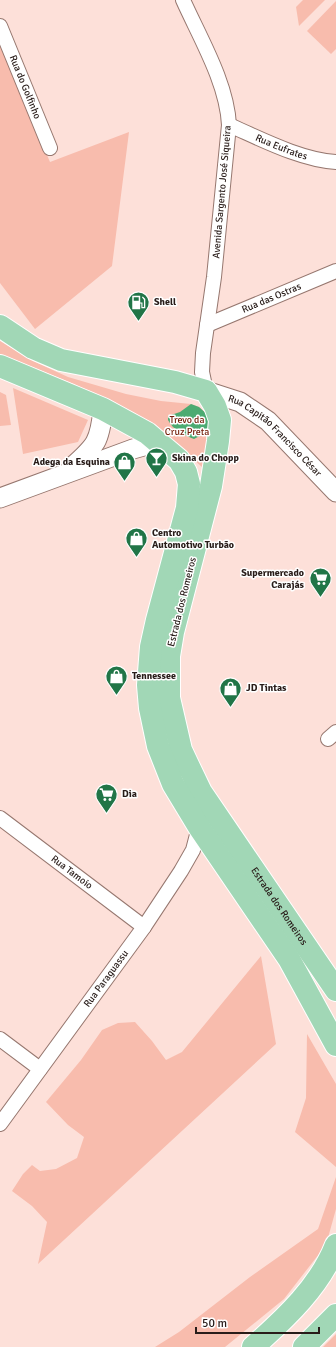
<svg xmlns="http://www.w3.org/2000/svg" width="336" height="1347" font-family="Signika,sans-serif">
	<rect width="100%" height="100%" fill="#fde0d9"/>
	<g fill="#f8bcad">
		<polygon points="303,0 325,0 299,26 296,7"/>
		<polygon points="336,1 336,49 331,54 307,31"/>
		<polygon points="0,45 50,162 129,132 112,266 35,329 0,283"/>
		<polygon points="0,341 33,361 68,377 126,394 161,401 191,404 199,407 210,417 211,466 202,467 179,447 119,408 74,384 0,354"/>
		<polygon points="13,388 88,420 78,442 23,454"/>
		<polygon points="0,392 6,395 11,425 0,426"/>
		<polygon points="261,956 276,1044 38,1264 47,1222 32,1206 12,1191 23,1174 32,1165 40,1171 56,1169 77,1158 84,1137 68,1125 46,1102 81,1060 102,1030 118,1023 135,1022 152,1041 166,1060 182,1052"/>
		<polygon points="307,1034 336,1084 336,1167 295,1132 306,1098"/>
		<polygon points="336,1177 336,1209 326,1245 284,1299 225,1347 155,1347 179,1332 250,1277 318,1229"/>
		<polygon points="336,1334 336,1347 323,1347"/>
	</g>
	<path fill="#4cab72" d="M 191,404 L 199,407 L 210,417 L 211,427 L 207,432 L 194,439 C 184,435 173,430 168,420 L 168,416 L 180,412 Z"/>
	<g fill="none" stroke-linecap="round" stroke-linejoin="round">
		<defs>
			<g id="street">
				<path d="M 183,0 C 200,38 227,83 229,125 L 214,277 L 203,353 L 202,372 L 206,391"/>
				<path id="s1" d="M 0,26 L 50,148"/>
				<path id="s2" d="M 229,125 C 261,139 301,160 336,162"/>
				<path id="s3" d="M 207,325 L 336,271"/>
				<polyline points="328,739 336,732"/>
				<path id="s4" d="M 0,818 L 144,927"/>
				<polyline points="0,1039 40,1069"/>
				<path id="s5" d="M 0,1124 L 144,927 L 181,871 L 193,850 L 199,827"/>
			</g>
			<g id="secondary">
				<path id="s6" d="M 206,391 L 240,402 L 268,421 L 336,492"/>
				<path d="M 72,467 C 96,446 100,441 103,409"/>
				<polyline points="0,498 133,449 158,442"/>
			</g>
			<g id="primary">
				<path id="s7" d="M 0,326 L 33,348 L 61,360 L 175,382 L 206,391 L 215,406 L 220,420 L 218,441 L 211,486 L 173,632 L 169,656 L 169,698 L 181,750 L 189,767 L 201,792 L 336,990"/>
				<polyline points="0,366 103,409 147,433 179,460 186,472 189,484 187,508 157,620 151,647 148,685 150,708 158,746 173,784 199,827 289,959 336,1045"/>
				<path d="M 253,1347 C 286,1318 320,1286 336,1245"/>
				<polyline points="304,1347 336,1315"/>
			</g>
		</defs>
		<use href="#street" stroke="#96776f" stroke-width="16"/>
		<use href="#secondary" stroke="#96776f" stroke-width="21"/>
		<use href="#primary" stroke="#fff" stroke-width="24"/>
		<use href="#street" stroke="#fff" stroke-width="14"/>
		<use href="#secondary" stroke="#fff" stroke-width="19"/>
		<use href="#primary" stroke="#a1d7b6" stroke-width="22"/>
	</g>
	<defs>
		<symbol id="fuel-pin" viewBox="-11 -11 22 30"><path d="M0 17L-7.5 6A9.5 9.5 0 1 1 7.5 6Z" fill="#217547" stroke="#fff"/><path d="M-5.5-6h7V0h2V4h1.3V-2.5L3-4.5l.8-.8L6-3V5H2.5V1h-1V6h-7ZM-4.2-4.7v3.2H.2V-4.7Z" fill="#fff"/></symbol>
		<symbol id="bar-pin" viewBox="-11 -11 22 30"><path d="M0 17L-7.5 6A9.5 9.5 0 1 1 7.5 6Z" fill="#217547" stroke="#fff"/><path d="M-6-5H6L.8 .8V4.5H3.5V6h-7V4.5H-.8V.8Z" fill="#fff"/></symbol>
		<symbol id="shop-pin" viewBox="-11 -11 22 30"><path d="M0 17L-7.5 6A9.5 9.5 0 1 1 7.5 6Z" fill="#217547" stroke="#fff"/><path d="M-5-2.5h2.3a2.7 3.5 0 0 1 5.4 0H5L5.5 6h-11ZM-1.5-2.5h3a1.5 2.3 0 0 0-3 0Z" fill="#fff"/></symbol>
		<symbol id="supermarket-pin" viewBox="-11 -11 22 30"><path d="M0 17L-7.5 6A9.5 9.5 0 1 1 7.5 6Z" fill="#217547" stroke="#fff"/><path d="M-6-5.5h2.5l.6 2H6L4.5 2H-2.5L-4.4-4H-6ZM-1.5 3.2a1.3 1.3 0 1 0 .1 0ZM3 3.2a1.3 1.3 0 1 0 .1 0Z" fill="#fff"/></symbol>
	</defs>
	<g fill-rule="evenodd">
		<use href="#fuel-pin" x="126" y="290" width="25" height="34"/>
		<use href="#bar-pin" x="144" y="446" width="25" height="34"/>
		<use href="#shop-pin" x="112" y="450" width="25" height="34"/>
		<use href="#shop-pin" x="124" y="526" width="25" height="34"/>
		<use href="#supermarket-pin" x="308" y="566" width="25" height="34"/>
		<use href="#shop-pin" x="104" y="664" width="25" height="34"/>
		<use href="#shop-pin" x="218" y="676" width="25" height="34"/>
		<use href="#supermarket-pin" x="94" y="782" width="25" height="34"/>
	</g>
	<g text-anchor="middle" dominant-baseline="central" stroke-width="3" stroke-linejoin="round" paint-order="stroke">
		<g font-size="10" fill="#281c19" stroke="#fff">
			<text stroke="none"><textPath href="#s1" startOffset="66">Rua do Golfinho</textPath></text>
			<text stroke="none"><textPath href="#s2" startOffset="57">Rua Eufrates</textPath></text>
			<text transform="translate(222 192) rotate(-85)">Avenida Sargento José Siqueira</text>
			<text stroke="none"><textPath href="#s3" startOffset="70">Rua das Ostras</textPath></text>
			<text stroke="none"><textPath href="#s6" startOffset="84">Rua Capitão Francisco César</textPath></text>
			<text transform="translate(182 602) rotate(-76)">Estrada dos Romeiros</text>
			<text stroke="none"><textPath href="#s4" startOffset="90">Rua Tamoio</textPath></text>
			<text stroke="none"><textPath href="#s7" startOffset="773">Estrada dos Romeiros</textPath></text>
			<text stroke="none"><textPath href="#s5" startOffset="180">Rua Paraguassu</textPath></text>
		</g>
		<g font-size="10" font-weight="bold" fill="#281c19" stroke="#fff" text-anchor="start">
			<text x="154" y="302">Shell</text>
			<text x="172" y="458">Skina do Chopp</text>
			<text x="110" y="462" text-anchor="end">Adega da Esquina</text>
			<text x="152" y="533">Centro<tspan x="152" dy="12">Automotivo Turbão</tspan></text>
			<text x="304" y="573" text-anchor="end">Supermercado<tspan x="304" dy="12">Carajás</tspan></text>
			<text x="132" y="676">Tennessee</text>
			<text x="246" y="688">JD Tintas</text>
			<text x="122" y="794">Dia</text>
		</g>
		<g font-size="10" fill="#731d08" stroke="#fff">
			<text x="187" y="420">Trevo da<tspan x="187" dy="12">Cruz Preta</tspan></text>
		</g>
	</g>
	<path d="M196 1327v6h123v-6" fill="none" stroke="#281c19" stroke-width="2"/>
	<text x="202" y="1327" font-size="12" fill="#281c19" stroke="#ffffff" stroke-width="3" paint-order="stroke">50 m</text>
</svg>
